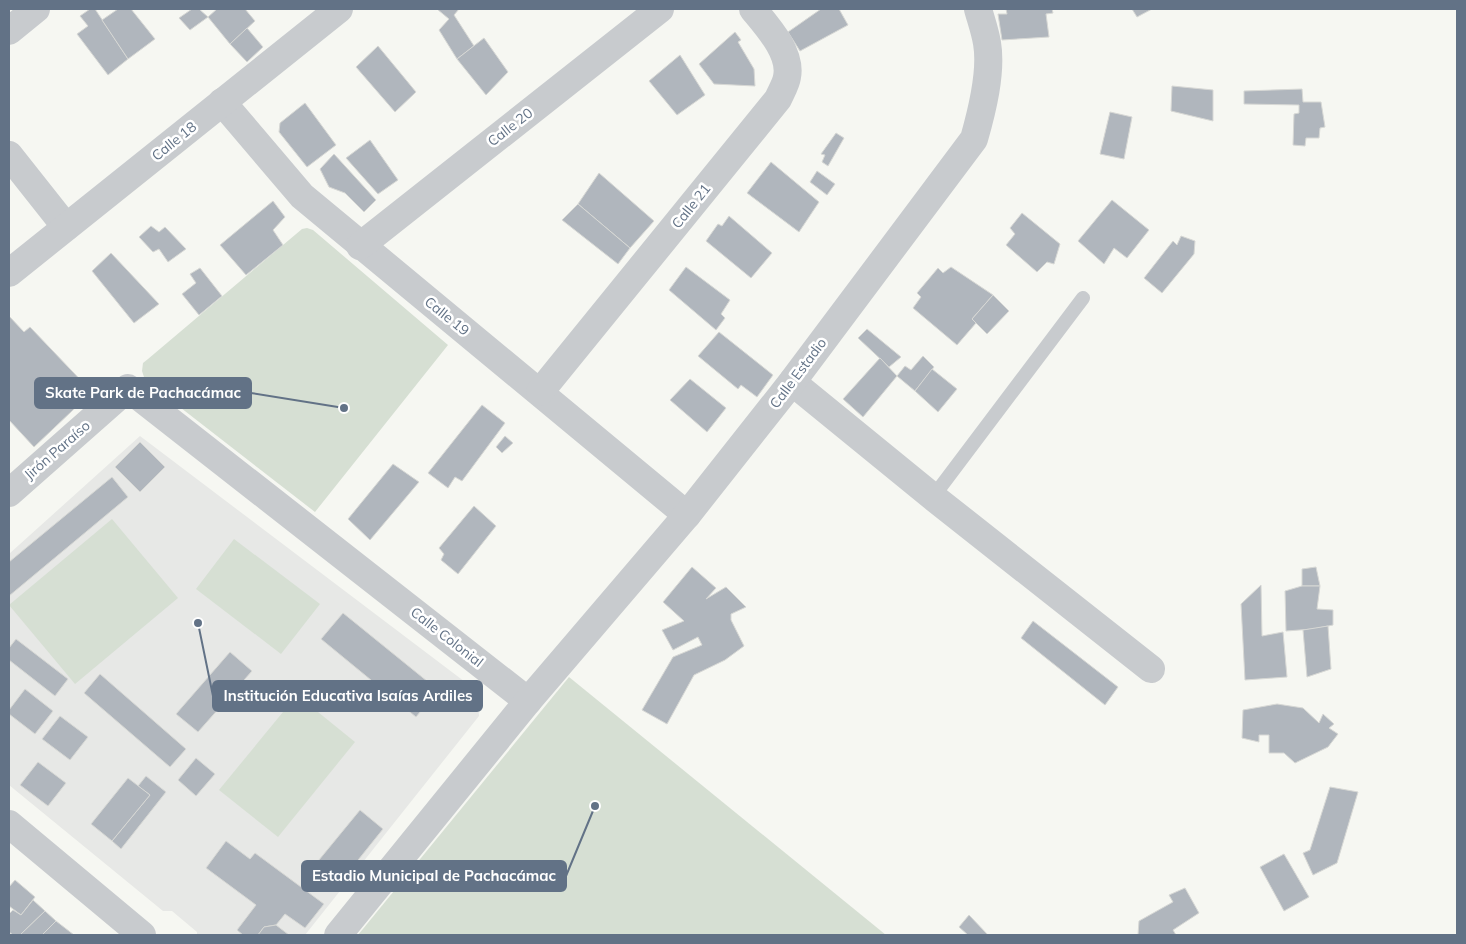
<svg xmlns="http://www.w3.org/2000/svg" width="1466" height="944" font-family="Mulish,sans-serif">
	<rect width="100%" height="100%" fill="#f6f7f2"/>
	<polygon fill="#e7e8e6" points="140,436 477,691 479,716 305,935 197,935 197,932 172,911 163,911 9,785 9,554"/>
	<g fill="#d6dfd3">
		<polygon points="307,228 313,230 448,345 315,512 145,380 142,371 143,363 148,359 302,229"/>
		<polygon points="112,519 178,598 75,684 9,605"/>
		<polygon points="234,539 320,604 281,654 196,589"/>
		<polygon points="569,677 886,935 358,935"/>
		<polygon points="297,695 355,742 278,837 219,790"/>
	</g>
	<g fill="#b0b6bd" stroke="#d7d8d5">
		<polygon points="90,9 95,9 128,59 108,75 77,34 88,26 80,16"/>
		<polygon points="118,9 131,9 155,39 128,59 102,20"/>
		<polygon points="192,9 199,9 208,17 190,30 179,18"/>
		<polygon points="217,9 245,9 255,21 230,44 208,17"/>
		<polygon points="437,9 459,9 454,15 474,46 457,59 439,30 449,19"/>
		<polygon points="821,9 839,9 848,25 800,51 788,32"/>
		<polygon points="1006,9 1052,9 1053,13 1046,14 1049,37 1002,40 998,14 1007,14"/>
		<polygon points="1132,9 1152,9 1137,17"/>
		<polygon points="247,28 263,47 247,62 230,44"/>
		<polygon points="735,32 741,40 738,42 754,69 755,86 714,84 699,64"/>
		<polygon points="484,38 508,72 486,95 457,59"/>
		<polygon points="378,46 416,92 395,112 356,67"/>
		<polygon points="680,55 705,95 677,115 649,81"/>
		<polygon points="1172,86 1213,90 1213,121 1171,111"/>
		<polygon points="1302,89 1303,102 1321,102 1325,127 1320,128 1319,138 1306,138 1305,146 1293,145 1294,114 1299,113 1299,105 1244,104 1244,91"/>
		<polygon points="305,103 336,145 307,167 279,132 280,123"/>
		<polygon points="1110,112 1132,117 1124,159 1100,154"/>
		<polygon points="836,133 844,138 828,166 822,162 825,155 821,154"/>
		<polygon points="370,140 398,180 378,194 346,158"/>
		<polygon points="334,154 376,200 364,212 345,193 329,187 320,169"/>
		<polygon points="771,162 819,202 799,232 747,193"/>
		<polygon points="817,171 835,184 827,195 810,182"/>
		<polygon points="599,173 654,221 630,248 578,204"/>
		<polygon points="1112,200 1149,230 1127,258 1114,248 1104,264 1078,241"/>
		<polygon points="273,201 285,217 273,230 283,245 246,275 220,245"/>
		<polygon points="578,204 630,248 618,264 562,220"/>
		<polygon points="1022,213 1060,244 1054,264 1047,262 1037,272 1006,245 1015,234 1010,228"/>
		<polygon points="729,216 772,253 751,278 706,241 718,224 722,226"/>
		<polygon points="151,226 159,232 165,227 186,249 168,262 159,249 153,252 139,237"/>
		<polygon points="1181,236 1195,241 1194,254 1162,293 1144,278 1173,241 1177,245"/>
		<polygon points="111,253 159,304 134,323 92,271"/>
		<polygon points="686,267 730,300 721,314 725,318 716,330 669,290"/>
		<polygon points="951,267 993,295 972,319 976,323 957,345 913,308 921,297 917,293 938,268 943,273"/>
		<polygon points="200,268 222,296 199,315 182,294 196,283 190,274"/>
		<polygon points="993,295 1009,311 987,334 972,319"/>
		<polygon points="9,316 24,332 30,327 92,392 34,447 9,420"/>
		<polygon points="867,329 901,357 889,367 858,338"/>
		<polygon points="719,332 773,375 757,397 741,385 738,389 698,356"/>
		<polygon points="923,356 934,367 915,391 897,376 905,366 911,370"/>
		<polygon points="880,358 897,376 863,417 843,399"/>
		<polygon points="932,369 957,389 938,412 915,391"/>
		<polygon points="690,379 726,408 707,432 670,400"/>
		<polygon points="482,405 505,423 462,481 455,477 448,488 428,473"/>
		<polygon points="505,436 513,443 502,453 496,447"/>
		<polygon points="140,442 165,467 140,492 115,467"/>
		<polygon points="393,464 419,482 370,540 348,519"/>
		<polygon points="112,477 128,497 9,596 9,562"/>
		<polygon points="474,506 496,526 458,574 441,560 444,554 439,548"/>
		<polygon points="692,567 716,588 706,599 726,587 746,607 731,614 731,620 744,646 725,660 694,675 667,724 642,710 673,657 702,645 698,637 673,650 662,630 684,621 663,602"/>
		<polygon points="1316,567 1320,586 1302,586 1302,569"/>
		<polygon points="1261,585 1262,636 1283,632 1287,677 1245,680 1241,604"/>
		<polygon points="1302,586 1320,586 1317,609 1333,610 1333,625 1313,629 1286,631 1285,591"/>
		<polygon points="343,613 438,690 416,717 321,639"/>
		<polygon points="1033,621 1118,687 1105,705 1021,638"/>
		<polygon points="1328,626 1331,669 1307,677 1303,630"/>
		<polygon points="16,639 68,679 55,696 9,660 9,648"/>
		<polygon points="230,652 252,671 198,732 176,714"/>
		<polygon points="100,674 186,749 170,767 84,693"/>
		<polygon points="25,689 53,711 35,734 9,714 9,710"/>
		<polygon points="1277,704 1303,708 1319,723 1323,714 1334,724 1329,728 1338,734 1328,747 1295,763 1284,753 1269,753 1269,735 1259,735 1259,742 1242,738 1243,710"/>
		<polygon points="60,716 88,737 70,760 42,739"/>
		<polygon points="196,758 215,774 196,796 178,780"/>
		<polygon points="38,762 66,783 48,806 20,785"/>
		<polygon points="146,776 166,792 121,849 112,841 150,795 138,786"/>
		<polygon points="128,778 150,795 112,841 91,824"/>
		<polygon points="1330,787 1358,792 1337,863 1313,875 1303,853 1310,850"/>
		<polygon points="360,810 383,829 338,885 314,866"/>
		<polygon points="226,841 250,859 255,853 324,904 305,928 285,914 276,925 264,927 258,935 243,935 237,930 256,905 206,868"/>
		<polygon points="1284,854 1309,897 1284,911 1260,867"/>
		<polygon points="15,880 35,897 21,915 9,906 9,887"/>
		<polygon points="1185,888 1199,913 1173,930 1176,935 1138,935 1139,921 1173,902 1169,895"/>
		<polygon points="33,900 45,911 20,935 13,935 9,932 9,914 13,910 21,915"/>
		<polygon points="45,911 56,921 42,935 20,935"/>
		<polygon points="969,915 988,935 968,935 959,927"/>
		<polygon points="56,921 74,935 42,935"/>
		<polygon points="276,925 289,935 258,935 264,927"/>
	</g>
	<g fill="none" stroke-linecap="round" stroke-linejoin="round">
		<polyline stroke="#c8cbce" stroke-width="14" points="933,497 1083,298"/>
		<g stroke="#c8cbce" stroke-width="28">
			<polyline points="9,31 36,9"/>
			<polyline points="222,102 302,196 687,515"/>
			<polyline points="9,155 66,227"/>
			<polyline points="360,246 660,9"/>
			<polyline points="9,273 339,9"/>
			<polyline points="792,382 933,497 1151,669"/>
			<path d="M 540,392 L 778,99 C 781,92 786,84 787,77 C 792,53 767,26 753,9"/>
			<polyline points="9,493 128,388 528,701"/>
			<polyline points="9,824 142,935"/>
			<path d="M 338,935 L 528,701 L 687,515 L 792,382 L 974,139 C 982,111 992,72 987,43 C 985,31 981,20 978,9"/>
		</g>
	</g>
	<g text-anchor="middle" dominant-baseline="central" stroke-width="5" stroke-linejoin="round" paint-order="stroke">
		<g font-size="14" fill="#627286" stroke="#fff">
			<text transform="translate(510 127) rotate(-38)">Calle 20</text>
			<text transform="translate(174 141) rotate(-39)">Calle 18</text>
			<text transform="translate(691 206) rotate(-51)">Calle 21</text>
			<text transform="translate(447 316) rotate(39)">Calle 19</text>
			<text transform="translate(798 373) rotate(-53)">Calle Estadio</text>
			<text transform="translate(57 450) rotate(-41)">Jirón Paraíso</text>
			<text transform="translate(447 637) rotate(38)">Calle Colonial</text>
		</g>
	</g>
	<path fill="none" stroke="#627286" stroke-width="2" d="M344 408L251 393M198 623L213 696M595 806L566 876"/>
	<g fill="#627286" stroke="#fff" stroke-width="2">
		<circle cx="344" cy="408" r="5"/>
		<circle cx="198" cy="623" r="5"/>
		<circle cx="595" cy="806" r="5"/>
	</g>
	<g fill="#627286" stroke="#627286" stroke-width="2">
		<rect x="35" y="378" width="216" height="30" rx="5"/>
		<rect x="213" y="681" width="269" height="30" rx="5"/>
		<rect x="302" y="861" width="264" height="30" rx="5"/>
	</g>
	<g font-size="15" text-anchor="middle" font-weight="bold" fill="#fff">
		<text x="143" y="398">Skate Park de Pachacámac</text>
		<text x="348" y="701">Institución Educativa Isaías Ardiles</text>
		<text x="434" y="881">Estadio Municipal de Pachacámac</text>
	</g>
	<rect width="1466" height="944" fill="none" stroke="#627286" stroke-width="20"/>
</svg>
